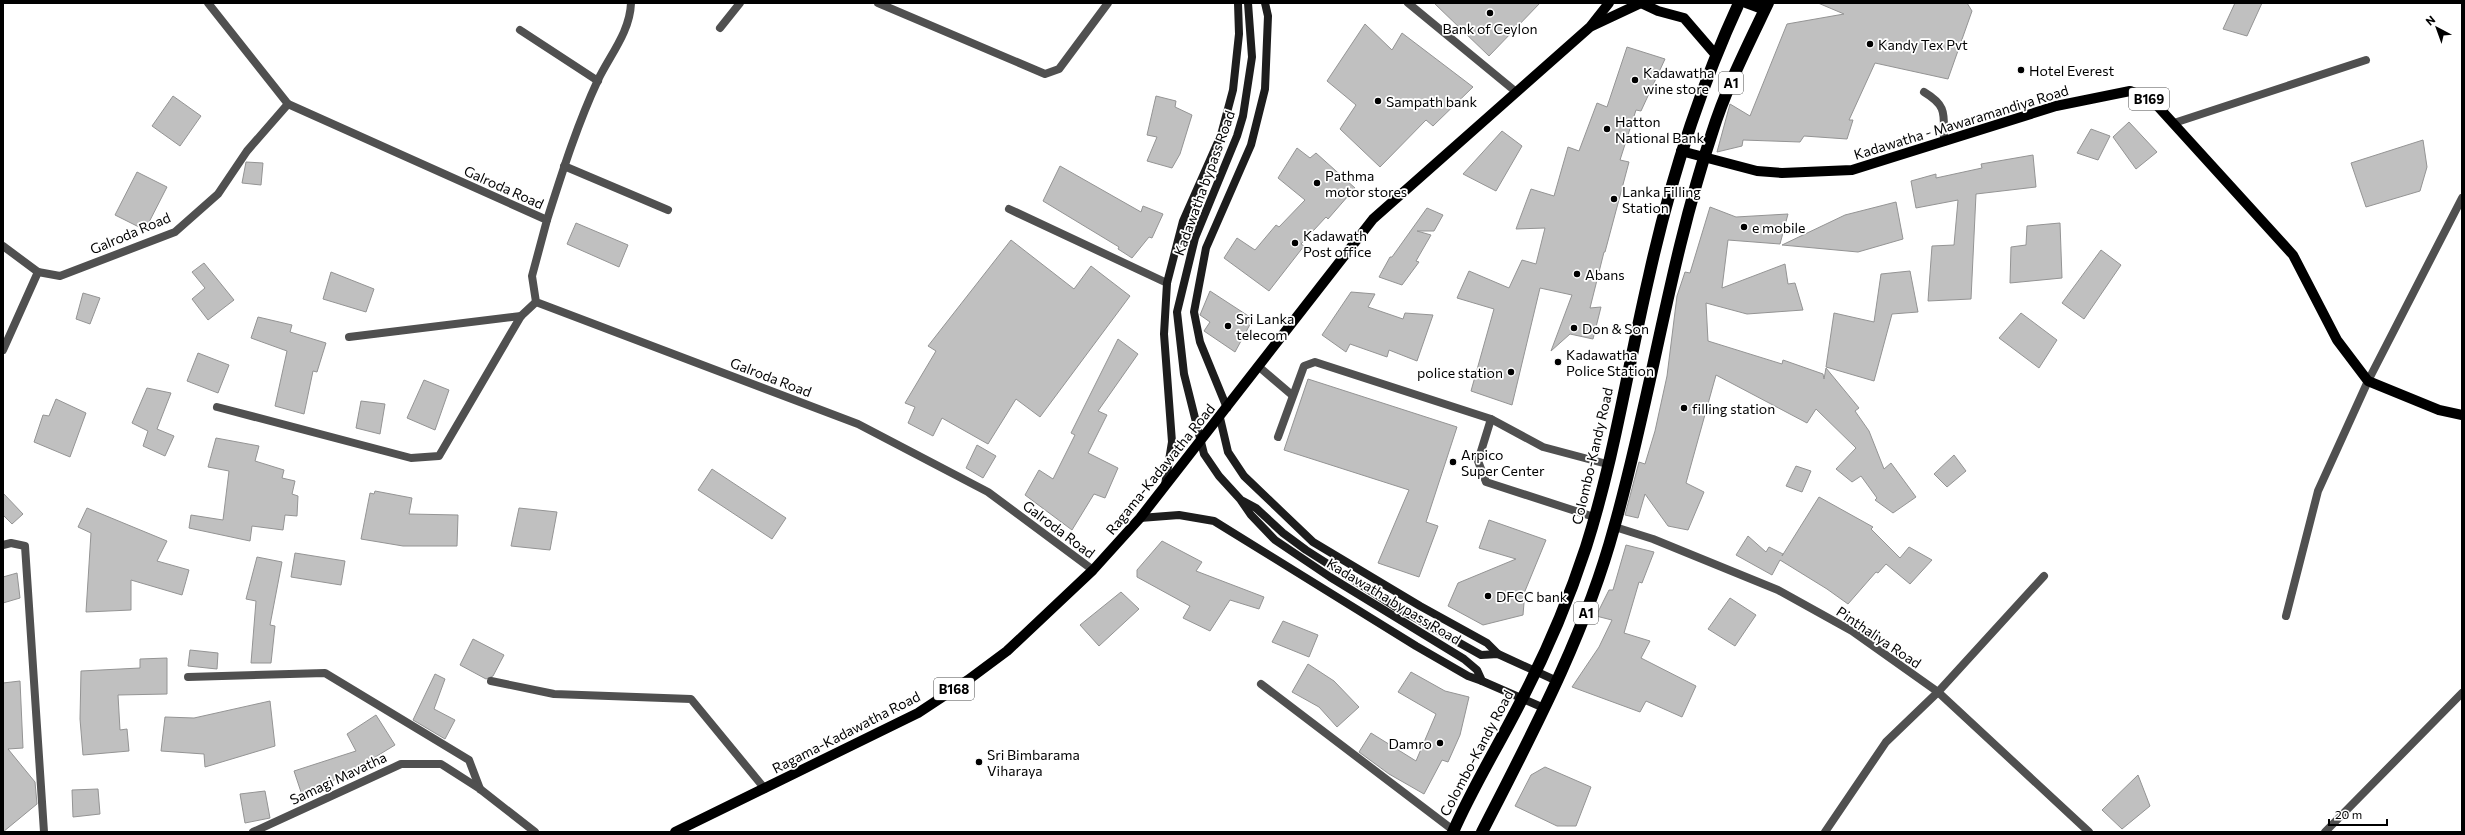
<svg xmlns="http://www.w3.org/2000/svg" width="2465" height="835" font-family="Commissioner,sans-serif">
	<rect width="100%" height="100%" fill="#fff"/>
	<g fill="#c0c0c0" stroke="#949494">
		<polygon points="1434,3 1540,3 1489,56"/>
		<polygon points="1818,3 1967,3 1972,11 1948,79 1875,63 1849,120 1853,120 1847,139 1804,136 1800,142 1743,140 1742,146 1717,152 1730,104 1750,116 1787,24 1844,14"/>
		<polygon points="2235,3 2262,3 2247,36 2223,29"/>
		<polygon points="1365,24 1392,50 1402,33 1473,87 1433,126 1426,120 1380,167 1340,129 1356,105 1327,81"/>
		<polygon points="1627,47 1665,59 1641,111 1636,110 1620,160 1629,162 1605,252 1604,252 1590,308 1601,307 1593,339 1570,334 1551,351 1572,295 1540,288 1512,405 1471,391 1494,309 1457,298 1469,271 1509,288 1522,260 1536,264 1545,228 1516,229 1531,189 1554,196 1568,147 1579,151 1597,103 1607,107"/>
		<polygon points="173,96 201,116 180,146 152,126"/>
		<polygon points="1156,96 1176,101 1175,107 1192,115 1180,154 1172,168 1147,161 1157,137 1147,135"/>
		<polygon points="2129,122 2157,152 2136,169 2113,137"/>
		<polygon points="2091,129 2110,136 2098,160 2077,153"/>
		<polygon points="1502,131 1522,146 1496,191 1463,174"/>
		<polygon points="2423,140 2427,167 2420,191 2366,207 2351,163"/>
		<polygon points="1297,148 1310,158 1316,153 1355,188 1328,219 1326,217 1301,244 1304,246 1269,291 1224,258 1237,238 1255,250 1276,225 1279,227 1305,200 1278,178"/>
		<polygon points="2033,155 2036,187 1976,194 1971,299 1928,301 1932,246 1954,245 1958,200 1916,208 1911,181 1936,174 1936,178 1982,168 1981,164"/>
		<polygon points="246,162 263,163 261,185 242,183"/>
		<polygon points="1060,166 1141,212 1143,206 1163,214 1152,238 1149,237 1132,258 1118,249 1119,247 1043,201"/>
		<polygon points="137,172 167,187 145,230 115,215"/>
		<polygon points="1896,202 1903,239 1858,252 1782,245 1845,215"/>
		<polygon points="1710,207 1736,217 1788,214 1780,244 1728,240 1722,288 1785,264 1788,284 1795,283 1803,310 1747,314 1706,303 1708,341 1782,364 1783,360 1823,374 1824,379 1826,368 1859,408 1855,411 1869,431 1884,469 1891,463 1916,497 1893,513 1875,500 1877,498 1861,476 1852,482 1836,469 1856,448 1816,409 1807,423 1716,375 1686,483 1704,492 1688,530 1668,526 1645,494 1638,518 1625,515 1639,462 1645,464 1655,431 1667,376 1677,296 1685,272 1690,273"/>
		<polygon points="1427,208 1443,215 1434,231 1417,231 1431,235 1416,261 1419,262 1402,285 1379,277 1390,257 1392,257"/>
		<polygon points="576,223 628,245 619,267 567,244"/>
		<polygon points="2060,223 2062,278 2010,283 2011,247 2026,245 2027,226"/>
		<polygon points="1011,240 1074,289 1091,266 1130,296 1040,417 1016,399 988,444 942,418 933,436 908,423 915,407 905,403 936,351 928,346"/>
		<polygon points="2101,250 2121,265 2084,319 2062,303"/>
		<polygon points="204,263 234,300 208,320 192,299 205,288 192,272"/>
		<polygon points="1910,271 1918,312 1892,314 1874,381 1826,367 1834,313 1874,322 1881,274"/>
		<polygon points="331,272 374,289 366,312 323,299"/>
		<polygon points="1210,291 1253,319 1235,352 1204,331 1210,322 1200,315"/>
		<polygon points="1351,292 1375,294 1368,307 1403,319 1405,313 1433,315 1417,361 1389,350 1387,357 1350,344 1346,352 1322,335"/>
		<polygon points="83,293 100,298 90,324 76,319"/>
		<polygon points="2021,313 2057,340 2039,368 1999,338"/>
		<polygon points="258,317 292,325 290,332 326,343 317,372 313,371 304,414 275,406 287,351 251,338"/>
		<polygon points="1118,339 1138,354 1098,411 1107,415 1088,453 1118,468 1105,498 1094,494 1072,530 1025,495 1039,470 1053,479 1075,435 1071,433"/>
		<polygon points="198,353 229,365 218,393 187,381"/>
		<polygon points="1308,379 1457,427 1426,522 1438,526 1419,577 1378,563 1409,490 1284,450"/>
		<polygon points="424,380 449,390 435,430 407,418"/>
		<polygon points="147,388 171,393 157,429 174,436 165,456 143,446 148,431 132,423"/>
		<polygon points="56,399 86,413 70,457 34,442 43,415 49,416"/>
		<polygon points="361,401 385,404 380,434 356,428"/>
		<polygon points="216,438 259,446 255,461 284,470 282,478 295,481 292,494 298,496 297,516 285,515 283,530 252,526 250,541 189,528 191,515 223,520 229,471 208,467"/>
		<polygon points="977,445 996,456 983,478 966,468"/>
		<polygon points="1954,455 1966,471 1947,487 1934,474"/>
		<polygon points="1796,466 1811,471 1802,492 1786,486"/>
		<polygon points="712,469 786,518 772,539 698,490"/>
		<polygon points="375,491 412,498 409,514 458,515 457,546 403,546 361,539 370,493 374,494"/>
		<polygon points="3,493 23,514 12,524 3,515"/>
		<polygon points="1819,497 1873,527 1871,529 1900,558 1909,547 1932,560 1910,584 1886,564 1878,573 1876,572 1848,604 1827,589 1780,560 1772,575 1736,555 1748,536 1766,552 1769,547 1783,554 1782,556"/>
		<polygon points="87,508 167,541 157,561 189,570 182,595 131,580 131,610 86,612 91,533 78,527"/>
		<polygon points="519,508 557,512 550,550 511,546"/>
		<polygon points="1489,520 1546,540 1525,591 1523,615 1483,625 1448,606 1458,583 1516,559 1479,548"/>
		<polygon points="1162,541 1202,562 1196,571 1264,597 1259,609 1230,600 1210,631 1183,618 1190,606 1137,577 1137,570"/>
		<polygon points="1626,545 1654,552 1642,583 1639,582 1624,633 1650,641 1641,658 1696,686 1682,717 1646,701 1640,712 1572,687 1599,647 1612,620 1596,616 1609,590 1613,590"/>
		<polygon points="295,553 345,561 341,585 291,577"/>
		<polygon points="257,557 282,562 270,625 275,626 271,663 251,663 256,601 246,599"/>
		<polygon points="17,573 20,598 3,603 3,577"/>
		<polygon points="1121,592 1139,609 1099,646 1080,625"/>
		<polygon points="1730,598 1756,615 1735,646 1708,629"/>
		<polygon points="1283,621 1318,635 1309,657 1272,642"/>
		<polygon points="473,639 504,655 493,676 486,679 460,665"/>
		<polygon points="190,650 218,653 217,669 188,666"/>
		<polygon points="167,658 167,694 118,695 120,730 127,729 129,751 83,755 80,719 81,671 140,668 140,659"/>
		<polygon points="1308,664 1334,681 1359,707 1337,727 1319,707 1292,692"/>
		<polygon points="1411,672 1445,691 1469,697 1460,735 1448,762 1442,760 1424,794 1389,774 1359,752 1371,733 1416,761 1436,714 1398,692"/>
		<polygon points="435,674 445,679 434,709 455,720 445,739 413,720"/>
		<polygon points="20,681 23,748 8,749 35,782 37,804 3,832 3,683"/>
		<polygon points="270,701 275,746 205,767 204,754 161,751 165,717 194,718"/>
		<polygon points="376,715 395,745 349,773 302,795 294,771 356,751 347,734"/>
		<polygon points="1545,767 1591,787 1576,826 1557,826 1515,806 1531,775"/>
		<polygon points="2138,775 2150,806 2122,829 2102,810"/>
		<polygon points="98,789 100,814 73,817 72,790"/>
		<polygon points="265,791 270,818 245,823 240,794"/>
	</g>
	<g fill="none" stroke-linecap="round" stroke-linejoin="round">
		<g stroke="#505050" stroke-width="8">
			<path d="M 1924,92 C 1949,107 1943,115 1944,142"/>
			<polyline points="2174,123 2366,60"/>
			<polyline points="1258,366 1292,395"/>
			<polyline points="1491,419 1478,461 1486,482 1594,517"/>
			<polyline points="1278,437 1304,366 1315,362 1491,419 1543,447 1607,464"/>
			<polyline points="2286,616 2318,491 2368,381 2462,198"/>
			<polyline points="1261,684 1453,830"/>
		</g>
		<g stroke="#505050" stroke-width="8">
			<polyline points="208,3 288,104"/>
			<polyline points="878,3 1045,74 1059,69 1108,3"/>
			<polyline points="1408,3 1515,91"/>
			<polyline points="720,28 740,3"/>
			<polyline points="520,30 598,81"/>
			<polyline points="564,166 668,210"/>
			<polyline points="1009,209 1167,283"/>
			<path d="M 547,220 C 562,173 577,125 598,80 C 610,55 630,32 631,3"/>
			<polyline points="3,246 38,272 60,276 175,232 218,194 247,151 288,104 547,220 532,276 536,302 858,424 988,492 1093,570"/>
			<polyline points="349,337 521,316"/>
			<polyline points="3,350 38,272"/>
			<polyline points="217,407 411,458 439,456 521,316 536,302"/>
			<polyline points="1615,527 1653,539 1778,590 1852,631 1938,692 2089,832"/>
			<polyline points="3,545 11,543 25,546 44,832"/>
			<polyline points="188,677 325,673 469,760 480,789"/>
			<polyline points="491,681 554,694 691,699 765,789"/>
			<polyline points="253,832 401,764 441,764 480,789 535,832"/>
			<polyline points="1825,832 1886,742 1938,692 2044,576"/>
			<polyline points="2325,832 2462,693"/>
		</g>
		<g stroke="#1d1d1d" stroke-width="8">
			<polyline points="1248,3 1252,57 1243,116 1237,136 1195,238 1177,312 1184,374 1204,454 1219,476 1240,499 1251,515 1275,540 1330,577 1464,659 1477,670 1482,681 1544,708"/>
			<polyline points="1227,408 1200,342 1194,312 1206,248 1251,145 1265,89 1268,16 1265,3"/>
			<polyline points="1220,418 1228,452 1244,476 1313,542 1420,606 1487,643 1498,654"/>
			<polyline points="1165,485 1172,442 1164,334 1167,283 1183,221 1221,135 1233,90 1239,34 1238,3"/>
			<polyline points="1243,501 1256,508 1283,533 1306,550 1394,606 1481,655 1498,654 1557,681"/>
			<polyline points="1140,518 1179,515 1214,521 1416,646 1468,676 1482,681"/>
		</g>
		<g stroke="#000" stroke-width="10">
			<polyline points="1641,3 1658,11 1684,18 1715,54"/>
			<polyline points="1746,3 1765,10"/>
			<polyline points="1592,26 1641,3"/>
			<polyline points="1681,151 1757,171 1782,173 1852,170 2056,106 2130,91 2152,100 2293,255 2337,340 2368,381 2439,410 2462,415"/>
			<polyline points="675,832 918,713 968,680 1007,651 1093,570 1140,518 1373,219 1590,27 1609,3"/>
		</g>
		<g stroke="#000" stroke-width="12">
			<path d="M 1453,832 C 1473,786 1500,743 1522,699 C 1547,651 1569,599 1586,547 C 1614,459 1628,366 1649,276 C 1670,181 1698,92 1739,3"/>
			<path d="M 1482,832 C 1532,734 1585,635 1614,528 C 1651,398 1669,262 1712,133 C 1726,88 1748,45 1768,3"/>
		</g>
	</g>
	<g fill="#000" stroke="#fff" stroke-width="1.5">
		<circle cx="1490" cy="13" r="4"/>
		<circle cx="1870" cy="44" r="4"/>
		<circle cx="2021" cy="70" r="4"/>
		<circle cx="1635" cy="80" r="4"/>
		<circle cx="1378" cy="101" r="4"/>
		<circle cx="1607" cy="129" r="4"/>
		<circle cx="1317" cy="183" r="4"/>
		<circle cx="1614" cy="199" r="4"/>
		<circle cx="1744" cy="227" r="4"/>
		<circle cx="1295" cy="243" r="4"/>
		<circle cx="1577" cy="274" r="4"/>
		<circle cx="1228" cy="326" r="4"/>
		<circle cx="1574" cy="328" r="4"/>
		<circle cx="1558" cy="362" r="4"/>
		<circle cx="1511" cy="372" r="4"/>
		<circle cx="1684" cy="408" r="4"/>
		<circle cx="1453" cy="462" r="4"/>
		<circle cx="1488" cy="596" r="4"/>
		<circle cx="1440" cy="743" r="4"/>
		<circle cx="979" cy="762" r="4"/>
	</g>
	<g text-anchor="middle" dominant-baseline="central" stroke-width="3.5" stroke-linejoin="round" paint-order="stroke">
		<g fill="#fff" stroke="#4c4c4c" stroke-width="1">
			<rect x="1719" y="72" width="24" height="22" rx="3"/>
			<rect x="2129" y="88" width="40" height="22" rx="3"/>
			<rect x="1574" y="602" width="24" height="22" rx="3"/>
			<rect x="934" y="678" width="40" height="22" rx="3"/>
		</g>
		<g font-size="13" font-weight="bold" fill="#000">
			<text x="1731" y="83">A1</text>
			<text x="2149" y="99">B169</text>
			<text x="1586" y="613">A1</text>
			<text x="954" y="689">B168</text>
		</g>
		<g font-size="14" fill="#000" stroke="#fff" text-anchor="start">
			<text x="1490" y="28" text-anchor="middle">Bank of Ceylon</text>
			<text x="1878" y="44">Kandy Tex Pvt</text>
			<text x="2029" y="70">Hotel Everest</text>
			<text x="1643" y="72">Kadawatha<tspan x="1643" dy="16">wine store</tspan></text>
			<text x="1386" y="101">Sampath bank</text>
			<text x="1615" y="121">Hatton<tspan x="1615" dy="16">National Bank</tspan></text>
			<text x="1325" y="175">Pathma<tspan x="1325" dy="16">motor stores</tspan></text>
			<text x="1622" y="191">Lanka Filling<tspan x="1622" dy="16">Station</tspan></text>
			<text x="1752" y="227">e mobile</text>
			<text x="1303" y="235">Kadawath<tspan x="1303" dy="16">Post office</tspan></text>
			<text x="1585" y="274">Abans</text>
			<text x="1236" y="318">Sri Lanka<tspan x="1236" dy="16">telecom</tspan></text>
			<text x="1582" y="328">Don &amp; Son</text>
			<text x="1566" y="354">Kadawatha<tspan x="1566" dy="16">Police Station</tspan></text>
			<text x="1503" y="372" text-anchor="end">police station</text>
			<text x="1692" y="408">filling station</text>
			<text x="1461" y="454">Arpico<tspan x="1461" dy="16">Super Center</tspan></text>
			<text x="1496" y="596">DFCC bank</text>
			<text x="1432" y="743" text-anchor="end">Damro</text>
			<text x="987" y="754">Sri Bimbarama<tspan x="987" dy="16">Viharaya</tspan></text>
		</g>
		<g font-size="14" fill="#000" stroke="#fff">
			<text transform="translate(1961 122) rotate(-17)">Kadawatha - Mawaramandiya Road</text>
			<text transform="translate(1204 183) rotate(-70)">Kadawatha bypass Road</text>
			<text transform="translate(504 187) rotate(24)">Galroda Road</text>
			<text transform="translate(130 233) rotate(-23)">Galroda Road</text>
			<text transform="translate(771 377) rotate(21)">Galroda Road</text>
			<text transform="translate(1592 456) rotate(-77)">Colombo-Kandy Road</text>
			<text transform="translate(1160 469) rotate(-51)">Ragama-Kadawatha Road</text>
			<text transform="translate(1059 529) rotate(37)">Galroda Road</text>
			<text transform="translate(1394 601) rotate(31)">Kadawatha bypass Road</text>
			<text transform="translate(1879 637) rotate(34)">Pinthaliya Road</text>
			<text transform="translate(846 732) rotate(-27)">Ragama-Kadawatha Road</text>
			<text transform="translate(1476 753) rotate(-62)">Colombo-Kandy Road</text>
			<text transform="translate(338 778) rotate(-25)">Samagi Mavatha</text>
		</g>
	</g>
	<rect width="2465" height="835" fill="none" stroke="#000000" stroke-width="8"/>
	<g transform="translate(2437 28) rotate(319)" stroke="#ffffff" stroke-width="3" paint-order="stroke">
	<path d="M0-3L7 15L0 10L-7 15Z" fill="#000000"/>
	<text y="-6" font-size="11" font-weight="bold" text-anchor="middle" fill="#000000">N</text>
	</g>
	<path d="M2329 819v6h58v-6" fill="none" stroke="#000000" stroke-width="2"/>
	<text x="2335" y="819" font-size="12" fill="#000000" stroke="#ffffff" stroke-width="3" paint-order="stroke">20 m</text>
</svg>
